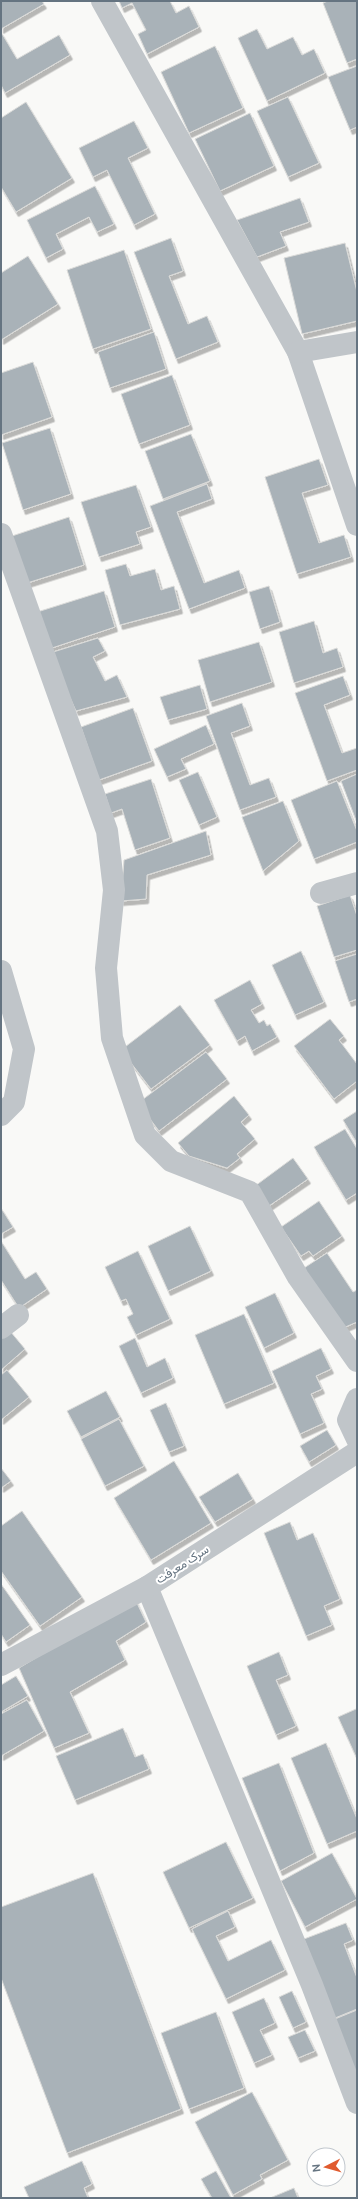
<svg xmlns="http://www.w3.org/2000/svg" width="358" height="2199" font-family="Ubuntu,Vazirmatn,sans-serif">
	<defs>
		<filter id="shadow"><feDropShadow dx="2.5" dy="4.5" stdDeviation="0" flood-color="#0004"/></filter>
	</defs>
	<rect width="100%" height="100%" fill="#f9f9f7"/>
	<g fill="#a9b2b8" stroke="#dbdbd9" filter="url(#shadow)">
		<polygon points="1,1 42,1 44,4 1,29"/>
		<polygon points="119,1 170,1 176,13 189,6 199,27 147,54 138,34 146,30 132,3 122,8"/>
		<polygon points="328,1 357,1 357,59 347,63 323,3"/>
		<polygon points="257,29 267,49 293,37 302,55 314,49 325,73 267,101 238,38"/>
		<polygon points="1,32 17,59 59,35 70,55 5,93 1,85"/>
		<polygon points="215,46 243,108 189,133 161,72"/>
		<polygon points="357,66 357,127 350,130 328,77"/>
		<polygon points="288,97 319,163 288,177 257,111"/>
		<polygon points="26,102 72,178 16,212 1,187 1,118"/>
		<polygon points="250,113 274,166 220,191 195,139"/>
		<polygon points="134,121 148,148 128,158 155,214 134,225 107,170 93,177 79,148"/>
		<polygon points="95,186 114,224 97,232 89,217 56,234 63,249 46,258 27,220"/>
		<polygon points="300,198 309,222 280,232 286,246 257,257 237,220"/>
		<polygon points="171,238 183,271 169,276 188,324 207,316 218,342 176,359 134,252"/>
		<polygon points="345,243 357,292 357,321 302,334 284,258"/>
		<polygon points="124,250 151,329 93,349 67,270"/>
		<polygon points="28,256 58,304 1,340 1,273"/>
		<polygon points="154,332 166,369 110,388 98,352"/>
		<polygon points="33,362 52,417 1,435 1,373"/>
		<polygon points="172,375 190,425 139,444 121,394"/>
		<polygon points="50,428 71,494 23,510 2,443"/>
		<polygon points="191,434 210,481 163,499 145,451"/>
		<polygon points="319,459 328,485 302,493 319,543 344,535 351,557 297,574 265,477"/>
		<polygon points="207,484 212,499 177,512 204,583 239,570 245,588 189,609 150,506"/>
		<polygon points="136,485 151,527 136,532 140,544 99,557 81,502"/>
		<polygon points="69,517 84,565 24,584 9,537"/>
		<polygon points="126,564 130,576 155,569 161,590 174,586 180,609 120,625 105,570"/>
		<polygon points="269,586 280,622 260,629 249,592"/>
		<polygon points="104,591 115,627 46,650 34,613"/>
		<polygon points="314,621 323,653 337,648 343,667 294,683 279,632"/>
		<polygon points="98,638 105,651 93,657 105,681 117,675 127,697 76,711 50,653"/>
		<polygon points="259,642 272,682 210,702 198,660"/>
		<polygon points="343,676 350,695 324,705 342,753 357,748 357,770 327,781 295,693"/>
		<polygon points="200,685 207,709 168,720 160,697"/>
		<polygon points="242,703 250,726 231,733 250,785 269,778 276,797 240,810 206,716"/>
		<polygon points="133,708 152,761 99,780 81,727"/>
		<polygon points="206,725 214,744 181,759 186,769 167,777 154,749"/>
		<polygon points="198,772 217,817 199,825 179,780"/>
		<polygon points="357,774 357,823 341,781"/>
		<polygon points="151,779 170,838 135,850 122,809 111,813 105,794"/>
		<polygon points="337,781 357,831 357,842 314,859 291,800"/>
		<polygon points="283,801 299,841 263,871 242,817"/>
		<polygon points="206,831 211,855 147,875 146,899 121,901 124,860"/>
		<polygon points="350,895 357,916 357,950 334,957 317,906"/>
		<polygon points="301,951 324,1002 295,1015 272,965"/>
		<polygon points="357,954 357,999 349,1002 335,961"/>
		<polygon points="250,980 262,1004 251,1010 259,1023 264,1020 267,1026 270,1024 277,1037 252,1051 245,1036 237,1041 214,1000"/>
		<polygon points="180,1005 210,1045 151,1089 121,1050"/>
		<polygon points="330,1019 344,1036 339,1040 357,1064 357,1081 334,1099 294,1046"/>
		<polygon points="206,1052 227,1079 159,1131 138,1103"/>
		<polygon points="234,1096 249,1115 241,1122 255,1139 237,1154 240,1158 227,1168 189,1156 178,1143"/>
		<polygon points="357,1111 357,1143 343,1120"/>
		<polygon points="345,1129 357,1149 357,1193 346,1200 314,1147"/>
		<polygon points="293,1158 308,1179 269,1206 255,1186"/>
		<polygon points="319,1201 342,1236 313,1256 309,1251 301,1256 281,1227"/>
		<polygon points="1,1208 13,1227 1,1234"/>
		<polygon points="190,1226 211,1271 168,1291 148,1246"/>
		<polygon points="1,1241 25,1279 36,1272 47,1289 19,1308 1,1280"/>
		<polygon points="138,1251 170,1319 136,1335 127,1317 133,1314 126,1299 121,1301 105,1267"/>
		<polygon points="327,1253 353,1292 357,1290 357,1322 343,1328 304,1268"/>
		<polygon points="275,1293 294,1333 264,1348 245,1307"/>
		<polygon points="244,1314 274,1383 224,1404 195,1335"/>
		<polygon points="10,1331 25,1349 1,1370 1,1339"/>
		<polygon points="135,1338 147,1367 165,1358 173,1378 141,1393 119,1346"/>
		<polygon points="321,1348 331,1369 316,1376 322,1389 311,1394 324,1423 300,1434 272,1371"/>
		<polygon points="7,1370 29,1397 1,1420 1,1375"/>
		<polygon points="106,1391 120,1417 81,1437 67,1411"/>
		<polygon points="166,1403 184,1446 169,1452 150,1410"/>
		<polygon points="119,1419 144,1466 105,1486 81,1439"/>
		<polygon points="327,1430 336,1445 309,1462 300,1446"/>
		<polygon points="174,1461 211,1523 151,1560 114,1498"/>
		<polygon points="1,1468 11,1481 1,1488"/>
		<polygon points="238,1473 253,1499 215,1522 199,1497"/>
		<polygon points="22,1511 82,1597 40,1626 1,1571 1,1526"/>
		<polygon points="290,1522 297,1540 313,1533 340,1599 324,1606 332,1625 306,1636 264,1533"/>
		<polygon points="1,1584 30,1625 6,1642 1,1634"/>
		<polygon points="135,1599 146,1622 116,1641 125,1660 70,1692 89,1733 54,1748 19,1668"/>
		<polygon points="279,1652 288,1675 276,1680 296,1726 276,1735 247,1666"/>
		<polygon points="16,1676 28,1696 1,1712 1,1685"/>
		<polygon points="27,1700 44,1731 1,1756 1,1714"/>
		<polygon points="356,1709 357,1711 357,1759 338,1717"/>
		<polygon points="123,1728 135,1757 143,1754 149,1769 75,1800 56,1756"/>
		<polygon points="326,1743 357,1819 357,1831 327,1844 291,1758"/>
		<polygon points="279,1763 314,1853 280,1871 242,1778"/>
		<polygon points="226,1842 253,1898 189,1928 163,1872"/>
		<polygon points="332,1853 357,1899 305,1927 281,1881"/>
		<polygon points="93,1873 181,2109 67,2153 1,1978 1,1907"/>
		<polygon points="228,1911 235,1927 216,1936 228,1961 271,1940 285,1970 226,1999 192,1929"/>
		<polygon points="346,1923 353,1940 344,1944 357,1978 357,2009 335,2018 304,1939"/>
		<polygon points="292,1991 306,2022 293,2028 279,1997"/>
		<polygon points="264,1998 275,2023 260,2030 272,2055 254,2063 232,2012"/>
		<polygon points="357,2010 357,2076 335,2019"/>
		<polygon points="216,2012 244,2088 189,2109 161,2033"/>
		<polygon points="305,2030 315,2051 298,2058 288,2037"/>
		<polygon points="252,2092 288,2160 260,2175 262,2179 233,2195 195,2122"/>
		<polygon points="82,2161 92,2184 84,2188 88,2198 29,2198 24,2187"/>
		<polygon points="216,2171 231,2198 212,2198 201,2179"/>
		<polygon points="294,2188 298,2198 270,2198"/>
	</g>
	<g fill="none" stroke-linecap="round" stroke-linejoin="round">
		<g stroke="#c0c5c9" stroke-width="22">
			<polyline points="102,1 298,352 357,525"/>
			<polyline points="298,352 357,342"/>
			<polyline points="1,534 107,831 114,890 106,968 112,1038 145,1135 171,1161 250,1192 298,1277 357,1361"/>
			<polyline points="321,893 357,883"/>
			<polyline points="1,971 24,1049 14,1102 1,1115"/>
			<polyline points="1,1328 18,1315"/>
			<polyline points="357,1399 348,1420 357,1439"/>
			<polyline points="147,1587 312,1985 357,2103"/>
			<polyline points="1,1665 147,1587 357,1452"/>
		</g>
	</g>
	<g text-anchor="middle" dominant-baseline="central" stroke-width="4" stroke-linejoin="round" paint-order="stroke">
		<g font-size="12" fill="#657481" stroke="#fff">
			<text transform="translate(182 1564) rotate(-33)">سرک معرفت</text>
		</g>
	</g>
	<rect width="358" height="2199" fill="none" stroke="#657481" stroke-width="4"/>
	<g transform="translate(326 2167) rotate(264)"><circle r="19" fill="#ffffff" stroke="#c1c7cd"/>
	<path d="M0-3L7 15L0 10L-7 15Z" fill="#e05b2f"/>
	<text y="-6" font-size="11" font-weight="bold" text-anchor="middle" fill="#657481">N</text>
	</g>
</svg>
